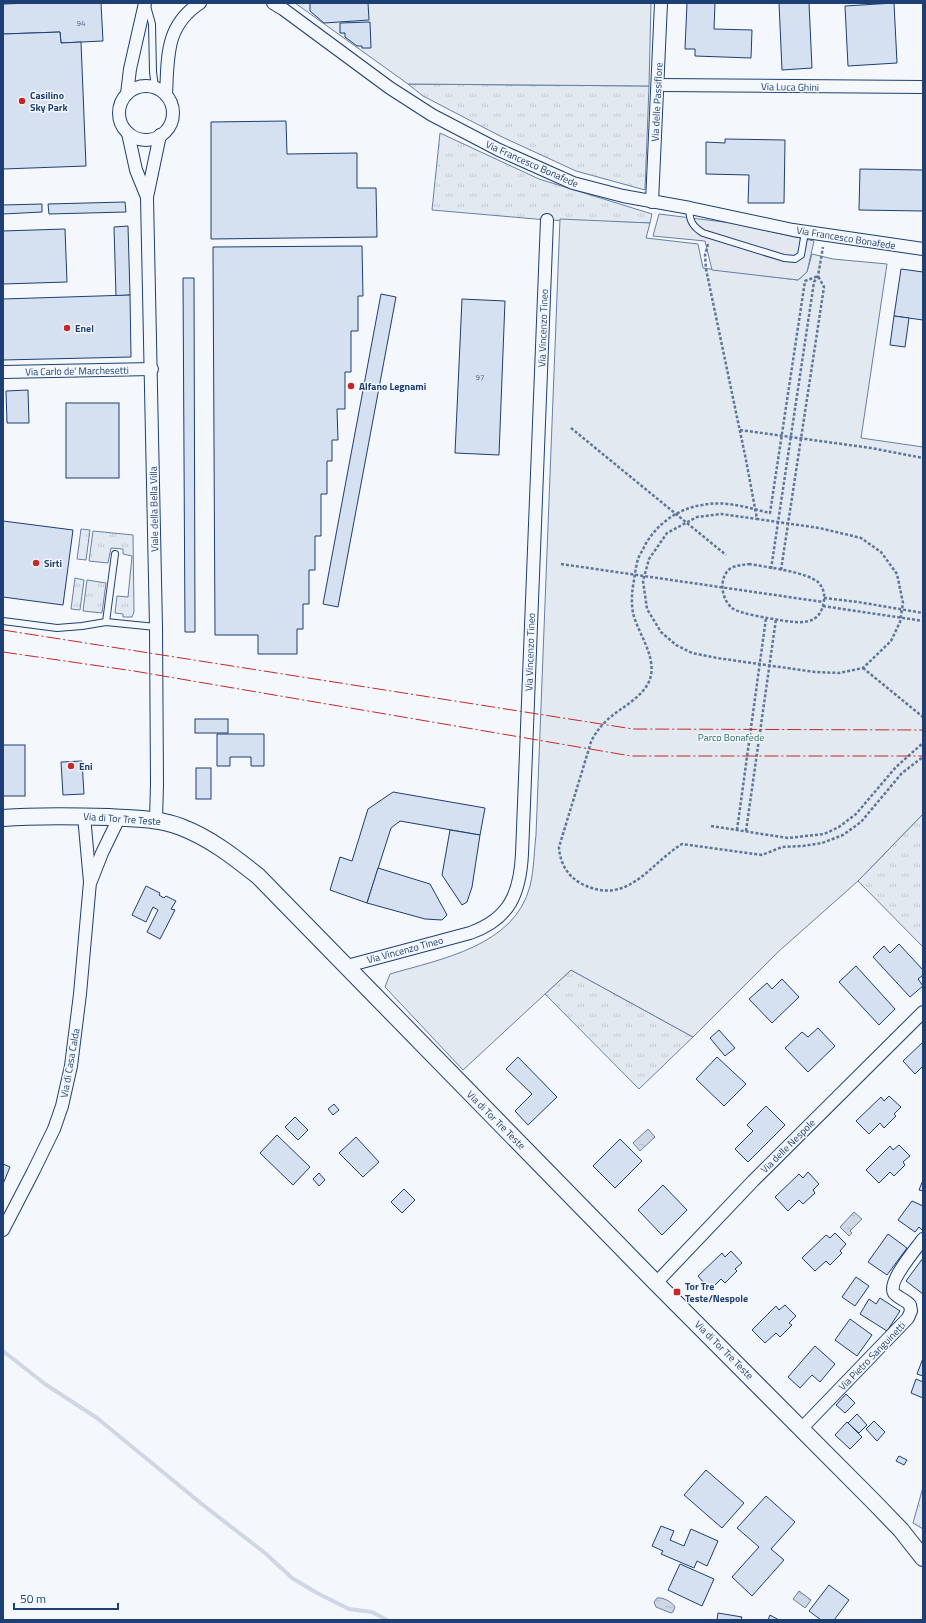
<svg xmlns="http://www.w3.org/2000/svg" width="926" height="1623" font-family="'Titillium Web',sans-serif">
	<defs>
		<pattern id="grass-tufts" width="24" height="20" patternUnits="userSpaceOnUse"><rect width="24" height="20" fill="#e3e9f0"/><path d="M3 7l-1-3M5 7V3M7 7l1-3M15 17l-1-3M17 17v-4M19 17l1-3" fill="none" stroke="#c2c9d1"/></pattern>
		<pattern id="water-ripples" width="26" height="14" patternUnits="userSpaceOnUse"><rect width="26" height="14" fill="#cfd7e4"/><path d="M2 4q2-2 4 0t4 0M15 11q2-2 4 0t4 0" fill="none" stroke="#b1bac7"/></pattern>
	</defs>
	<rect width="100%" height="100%" fill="#f4f7fb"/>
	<g fill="url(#grass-tufts)" stroke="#687fa3">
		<polygon points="408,84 649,86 645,190 576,171 500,136 423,96"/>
		<polygon points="440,133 539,179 652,214 650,223 547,220 432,210"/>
		<polygon points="81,529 90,530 86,560 77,559"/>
		<polygon points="93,531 133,535 134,612 132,617 123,617 123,614 115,613 117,596 128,597 132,556 123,554 123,549 111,548 108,563 89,561"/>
		<polygon points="75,578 84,580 80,610 71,609"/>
		<polygon points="87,580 106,583 102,613 83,611"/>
		<polygon points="923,814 923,947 858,881"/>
		<polygon points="571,970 693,1037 639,1089 545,994"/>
		<polygon points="923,1487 923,1529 913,1523"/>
	</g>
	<g fill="#e3e9f0" stroke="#687fa3">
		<polygon points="295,3 651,3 649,86 408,84"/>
		<path d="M 560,219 L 650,223 L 646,238 L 698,244 L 703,268 L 798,280 L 807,272 L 812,254 L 833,259 L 887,264 L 861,438 L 923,447 L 923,814 L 858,881 L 778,952 L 693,1037 L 571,970 L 463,1070 L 385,987 L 390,974 C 441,959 515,946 530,886 C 534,870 534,851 536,835 Z"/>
	</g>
	<polygon fill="#e3e8f0" stroke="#687fa3" points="659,214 732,223 814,241 807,272 798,280 712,270 705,241 653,236"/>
	<g fill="url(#water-ripples)" stroke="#687fa3">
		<polygon points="648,1129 655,1137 640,1151 633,1143"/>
		<polygon points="854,1212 862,1219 850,1231 852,1233 849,1236 840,1227"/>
		<polygon points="799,1591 811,1600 805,1608 793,1599"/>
		<path d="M 657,1598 C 663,1597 672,1602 675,1607 L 673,1612 L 671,1613 L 656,1607 L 654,1602 Z"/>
	</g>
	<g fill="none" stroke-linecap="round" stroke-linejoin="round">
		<polyline stroke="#cfd7e4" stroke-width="4" points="3,1351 45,1384 97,1418 203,1505 265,1553 292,1578 317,1593 349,1609 372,1612 387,1620"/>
	</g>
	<g fill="#d5e0f0" stroke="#1d3f73">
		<polygon points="32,3 101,3 103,41 61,43 60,32 3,34 3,4"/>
		<polygon points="310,3 368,3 369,20 324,23 310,11"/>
		<polygon points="687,3 715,3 714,29 752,30 751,58 695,56 695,49 685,49"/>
		<polygon points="779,3 809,3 812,68 782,70"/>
		<polygon points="894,3 897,63 848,66 845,6"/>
		<polygon points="370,22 371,48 362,48 362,46 357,46 345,37 345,33 340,33 340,23"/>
		<polygon points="60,32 61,43 81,42 86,166 3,169 3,34"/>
		<polygon points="286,121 287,154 357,153 357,188 376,188 377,237 211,239 211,122"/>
		<polygon points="725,139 785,140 784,203 748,203 749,175 706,174 706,142 725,143"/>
		<polygon points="860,169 923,170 923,211 859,210"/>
		<polygon points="125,202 126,212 49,214 48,204"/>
		<polygon points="42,204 42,212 3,214 3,205"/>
		<polygon points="128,226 130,295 116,296 114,227"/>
		<polygon points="65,229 67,282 3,284 3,231"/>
		<polygon points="362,246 363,296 358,296 358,331 351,331 351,372 345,372 345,409 337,409 338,440 332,440 332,461 327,461 327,494 321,494 321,536 315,536 315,570 309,570 309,604 303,604 303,629 297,629 297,654 258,654 258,635 215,635 213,247"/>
		<polygon points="901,269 923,272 923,320 894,316"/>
		<polygon points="183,278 194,278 195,632 185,632"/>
		<polygon points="381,294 396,297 338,607 323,604"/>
		<polygon points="130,295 131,357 3,360 3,299"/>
		<polygon points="462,299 505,301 499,455 455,453"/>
		<polygon points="894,316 909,318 905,347 890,345"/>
		<polygon points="28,390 29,423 7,423 6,391"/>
		<rect x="66" y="403" width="53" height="75"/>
		<polygon points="3,521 73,530 63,605 3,597"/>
		<rect x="195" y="719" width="33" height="14"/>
		<polygon points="217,734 264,734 264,766 251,766 251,757 230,757 230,766 217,766"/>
		<rect x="3" y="745" width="22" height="51"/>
		<polygon points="82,761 84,794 63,795 61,762"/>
		<rect x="196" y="768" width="15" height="31"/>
		<polygon points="393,792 485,808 480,835 400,821 391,828 367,903 330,890 340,857 352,861 368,809"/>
		<polygon points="450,830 480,835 472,887 467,902 462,905 442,875"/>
		<polygon points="378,868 430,884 447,915 442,920 425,919 367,903"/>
		<polygon points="146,886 160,893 159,895 164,898 166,896 176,901 171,909 175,910 160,939 147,932 158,910 153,907 146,922 132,915"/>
		<polygon points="899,944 923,970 923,975 918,979 923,986 910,997 873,957 884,946 890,953"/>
		<polygon points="856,966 895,1009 879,1025 839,982"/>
		<polygon points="782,979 799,997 772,1023 749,999 767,983 772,989"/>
		<polygon points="818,1028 835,1046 808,1072 785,1048 802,1032 808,1037"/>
		<polygon points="719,1030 735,1048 725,1056 710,1038"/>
		<polygon points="923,1042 923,1066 915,1074 903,1061"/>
		<polygon points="518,1057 557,1097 528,1125 515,1111 532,1094 506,1069"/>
		<polygon points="717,1057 746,1084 724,1106 696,1079"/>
		<polygon points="889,1096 901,1107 894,1114 896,1116 884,1128 880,1123 869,1134 856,1121 881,1097 884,1101"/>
		<polygon points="334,1104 339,1110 333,1115 328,1109"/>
		<polygon points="766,1106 785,1125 748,1162 735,1149 753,1131 747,1125"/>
		<polygon points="295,1117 308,1130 298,1140 285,1127"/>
		<polygon points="277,1135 310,1167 293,1185 260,1153"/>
		<polygon points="356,1137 379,1162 363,1177 339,1153"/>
		<polygon points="620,1139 642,1161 615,1188 593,1166"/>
		<polygon points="899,1145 910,1156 903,1162 905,1165 894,1176 890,1172 879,1183 866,1170 890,1146 893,1150"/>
		<polygon points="3,1164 10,1167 3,1184"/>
		<polygon points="808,1172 819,1184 813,1190 815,1193 803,1204 799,1200 788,1211 775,1197 799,1174 803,1178"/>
		<polygon points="319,1173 325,1180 319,1186 313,1179"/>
		<polygon points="923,1180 923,1191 919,1190"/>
		<polygon points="663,1185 687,1210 662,1235 638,1210"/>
		<polygon points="404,1189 415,1200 402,1213 391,1202"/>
		<polygon points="912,1201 923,1206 923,1228 922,1230 919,1227 915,1232 898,1220"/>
		<polygon points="835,1233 846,1244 840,1251 842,1253 830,1265 826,1261 815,1271 802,1258 826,1235 830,1238"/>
		<polygon points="888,1234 907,1248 887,1275 868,1262"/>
		<polygon points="731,1251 742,1263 735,1269 737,1271 725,1283 721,1279 710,1290 698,1276 722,1253 725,1257"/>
		<polygon points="923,1258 923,1294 906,1281"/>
		<polygon points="856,1277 869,1286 855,1306 842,1297"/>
		<polygon points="880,1298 900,1311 887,1331 860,1314 869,1299 876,1304"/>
		<polygon points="785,1305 796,1316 789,1323 792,1325 780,1337 776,1333 765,1343 752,1330 776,1306 779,1310"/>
		<polygon points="850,1319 872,1335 857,1356 835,1340"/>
		<polygon points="815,1346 835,1364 820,1382 812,1375 800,1388 788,1377"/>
		<polygon points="923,1358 923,1376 917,1374"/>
		<polygon points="916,1379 923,1382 923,1398 911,1393"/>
		<polygon points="846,1394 855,1403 845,1413 836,1405"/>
		<polygon points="857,1414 867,1425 859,1433 848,1423"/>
		<polygon points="874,1421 885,1432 877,1441 866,1429"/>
		<polygon points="847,1422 862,1437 850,1449 835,1435"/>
		<polygon points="899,1456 907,1460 904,1465 896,1461"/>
		<polygon points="706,1470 744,1503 722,1528 684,1495"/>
		<polygon points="766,1496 795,1522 771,1549 784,1560 752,1596 732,1577 759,1547 737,1528"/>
		<polygon points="661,1526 674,1531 670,1540 684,1546 691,1529 718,1541 707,1566 697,1561 694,1568 661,1554 663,1551 652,1546"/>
		<polygon points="680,1564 714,1579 702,1606 668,1590"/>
		<polygon points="829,1585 849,1600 834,1620 821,1620 809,1611"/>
		<polygon points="718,1613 742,1617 741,1620 717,1620"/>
		<polygon points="770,1615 779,1620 768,1620"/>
	</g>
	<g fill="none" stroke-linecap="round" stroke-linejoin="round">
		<defs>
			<g id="service">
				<polyline points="147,6 152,24 153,72 155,87"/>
				<path d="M 690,208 C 688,220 693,227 703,233 L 784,258 L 795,259 L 801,255 L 805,232"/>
				<polyline points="3,621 57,628 82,626 106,622 156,627"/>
				<polyline points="106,622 115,554"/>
			</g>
			<g id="minor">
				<polyline points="273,3 283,9 390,88 432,115 499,150 573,183 623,196 690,208 793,230 923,249"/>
				<polyline points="658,85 923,87"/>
				<circle cx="146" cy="113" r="27"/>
				<polyline points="127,94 130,69 145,3"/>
				<path d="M 166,95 C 168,57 165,26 200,3"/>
				<polyline points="128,133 136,170 147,197"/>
				<polyline points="652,202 661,3"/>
				<polyline points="3,372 152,369"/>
				<polyline points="156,820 157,784 156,627 147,197 160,135"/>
				<polyline points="91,881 102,853 119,818"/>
				<path d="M 347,966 L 470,933 C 510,919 520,893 522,854 L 547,220"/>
				<polyline points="3,1230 33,1172 54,1129 62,1106 71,1066 80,994 90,882 84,816"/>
				<polyline points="656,1283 753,1181 923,1012"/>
				<path d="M 802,1428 L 908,1318 L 911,1311 L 910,1305 C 906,1300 898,1298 894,1293 C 887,1282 916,1249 923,1239"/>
			</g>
			<path id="tertiary" d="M 3,818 C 39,815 74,816 109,817 C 134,819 158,818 181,827 C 210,838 234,857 258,876 L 656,1283 L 873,1501 L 901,1530 L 923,1558"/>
		</defs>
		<use href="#service" stroke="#1d3f73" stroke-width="8"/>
		<use href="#minor" stroke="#1d3f73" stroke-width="14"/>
		<use href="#tertiary" stroke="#1d3f73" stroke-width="18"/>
		<g stroke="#5e769c" stroke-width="2.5" stroke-dasharray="3 2" stroke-linecap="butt">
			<polyline points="708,244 705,255 706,269 746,460 757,519 819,528 853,536 861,538 881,552 897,574 903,603 900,622 891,641 863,668 839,673 815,672 717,658 692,653 676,645 661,632 647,609 643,581 649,559 667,533 697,517 721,514 757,519"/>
			<polyline points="571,428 726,555"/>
			<polyline points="740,430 871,448 923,458"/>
			<polyline points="561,564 823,602"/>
			<path d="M 749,564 C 766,567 808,572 819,583 C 823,588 825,594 824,600 C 821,627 799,623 779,620 C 768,618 740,614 732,608 C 721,599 718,577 731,568 C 737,565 743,565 749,564 Z"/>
			<polyline points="771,569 814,282 818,276 823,247"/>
			<path d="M 781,570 L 824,287 L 818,276 L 805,281 L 770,513 C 749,508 725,500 702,505 C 677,509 657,524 645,545 C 643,550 640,554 638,559 C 636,566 635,573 634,580 C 632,591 631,601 633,613 C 638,634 657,656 650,679 C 644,697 620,708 607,720 C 600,727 595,733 591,742 L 559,847 C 560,863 567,876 582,884 C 628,907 649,864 682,844 L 762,855 L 782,847 L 803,846 L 822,843 L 843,835 L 861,822 L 902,773 L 923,757"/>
			<polyline points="824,598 858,602 923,613"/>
			<polyline points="823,606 923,621"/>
			<polyline points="863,668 923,717"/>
			<polyline points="711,826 788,838 824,834 839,827 856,814 896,767 923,743"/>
			<polyline points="737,830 766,618"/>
			<polyline points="746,831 776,619"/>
		</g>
		<use href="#service" stroke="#f4f7fb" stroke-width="6"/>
		<use href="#minor" stroke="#f4f7fb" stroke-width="12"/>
		<use href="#tertiary" stroke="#f4f7fb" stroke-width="16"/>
		<g stroke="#c62828" stroke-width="1" stroke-dasharray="14 3 2 3" stroke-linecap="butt">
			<polyline points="3,630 633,729 923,730"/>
			<polyline points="3,652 134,671 631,756 923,756"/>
		</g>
	</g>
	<g fill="#c62828" stroke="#f4f7fb" stroke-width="1.5">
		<circle cx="22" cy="101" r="4"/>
		<circle cx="67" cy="328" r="4"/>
		<circle cx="351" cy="386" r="4"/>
		<circle cx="36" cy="563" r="4"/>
		<circle cx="71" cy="766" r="4"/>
		<rect x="673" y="1288" width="8" height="8" rx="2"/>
	</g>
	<g text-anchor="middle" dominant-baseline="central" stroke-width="3" stroke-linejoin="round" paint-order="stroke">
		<g font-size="8" fill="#4b6792">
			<text x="81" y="23">94</text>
			<text x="480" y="377">97</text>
		</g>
		<g font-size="10" fill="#1d3f73" stroke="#f4f7fb">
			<text transform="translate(790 87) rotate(1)">Via Luca Ghini</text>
			<text transform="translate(657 102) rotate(-87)">Via delle Passiflore</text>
			<text transform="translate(532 164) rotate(24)">Via Francesco Bonafede</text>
			<text transform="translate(846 238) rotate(9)">Via Francesco Bonafede</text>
			<text transform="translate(543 328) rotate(-88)">Via Vincenzo Tineo</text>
			<text transform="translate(77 371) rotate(-1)">Via Carlo de' Marchesetti</text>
			<text transform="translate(154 509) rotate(-91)">Viale della Bella Villa</text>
			<text transform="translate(530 652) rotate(-88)">Via Vincenzo Tineo</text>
			<text transform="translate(122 819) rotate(4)">Via di Tor Tre Teste</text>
			<text transform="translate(405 950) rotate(-15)">Via Vincenzo Tineo</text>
			<text transform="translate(70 1063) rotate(-80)">Via di Casa Calda</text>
			<text transform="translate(496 1120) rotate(45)">Via di Tor Tre Teste</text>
			<text transform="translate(788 1146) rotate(-45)">Via delle Nespole</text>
			<text transform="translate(724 1350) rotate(45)">Via di Tor Tre Teste</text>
			<text transform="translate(872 1356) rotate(-46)">Via Pietro Sanguinetti</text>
		</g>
		<g font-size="10" font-weight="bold" fill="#1d3f73" stroke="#f4f7fb" text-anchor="start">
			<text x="30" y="95">Casilino<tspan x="30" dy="12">Sky Park</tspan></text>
			<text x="75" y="328">Enel</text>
			<text x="359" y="386">Alfano Legnami</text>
			<text x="44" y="563">Sirti</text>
			<text x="79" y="766">Eni</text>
			<text x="685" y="1286">Tor Tre<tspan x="685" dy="12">Teste/Nespole</tspan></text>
		</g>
		<g font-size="10" fill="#2c6c60" stroke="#f4f7fb">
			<text x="731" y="737">Parco Bonafede</text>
		</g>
	</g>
	<rect width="926" height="1623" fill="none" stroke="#1d3f73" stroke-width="8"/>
	<path d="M14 1603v6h104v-6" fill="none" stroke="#1d3f73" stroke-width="2"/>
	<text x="20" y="1603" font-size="12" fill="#1d3f73" stroke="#f4f7fb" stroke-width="3" paint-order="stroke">50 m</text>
</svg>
